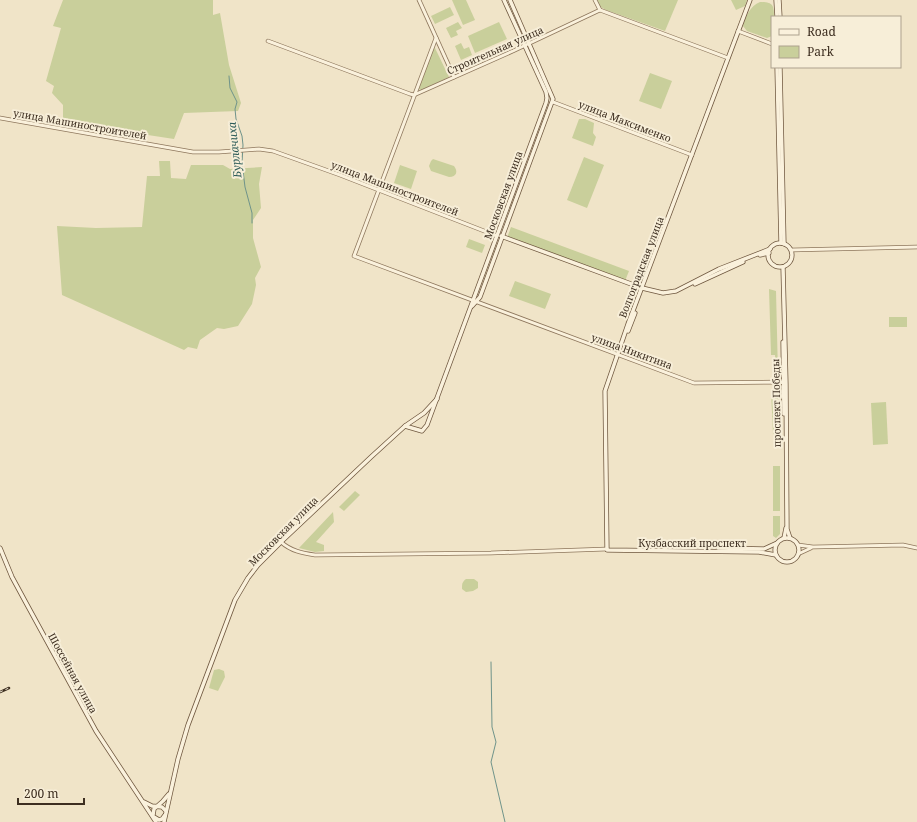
<svg xmlns="http://www.w3.org/2000/svg" width="917" height="822" font-family="'Noto Serif',serif">
	<rect width="100%" height="100%" fill="#f0e4c8"/>
	<g fill="#c9cf9b">
		<polygon points="63,0 213,0 213,15 220,13 229,65 241,103 238,111 184,113 174,139 63,122 63,105 52,93 54,86 46,81 61,28 53,26"/>
		<polygon points="452,0 466,0 475,20 463,25"/>
		<polygon points="596,0 678,0 665,31 606,10 599,6"/>
		<polygon points="731,0 747,0 745,6 736,10"/>
		<path d="M 760,2 C 773,2 774,5 774,17 L 772,17 L 772,36 L 767,38 L 747,31 L 743,26 C 746,16 750,6 760,2 Z"/>
		<polygon points="450,7 454,15 435,24 431,16"/>
		<polygon points="458,22 462,28 456,31 458,35 451,38 446,28"/>
		<polygon points="499,22 507,39 475,53 468,36"/>
		<polygon points="461,43 464,49 469,47 472,55 461,60 455,46"/>
		<polygon points="435,48 449,77 422,90 418,89 433,49"/>
		<polygon points="650,73 672,81 661,109 639,101"/>
		<polygon points="579,119 585,119 594,123 593,133 596,137 593,146 572,138"/>
		<polygon points="584,157 604,165 587,208 567,200"/>
		<path d="M 433,159 L 454,166 C 458,171 457,177 449,177 L 431,171 L 429,166 L 431,161 Z"/>
		<polygon points="159,161 170,161 171,178 186,179 191,165 223,165 230,169 262,167 259,184 261,208 253,220 253,238 261,267 255,278 256,285 252,304 238,326 224,329 217,328 200,340 197,349 188,347 184,350 62,295 57,226 96,228 142,227 147,176 160,176"/>
		<polygon points="400,165 417,171 411,189 394,183"/>
		<polygon points="511,227 629,271 625,281 507,238"/>
		<polygon points="469,239 485,245 482,253 466,247"/>
		<polygon points="515,281 551,294 545,309 509,296"/>
		<polygon points="769,289 776,291 778,374 776,374 775,355 771,355"/>
		<rect x="889" y="317" width="18" height="10"/>
		<polygon points="771,391 778,395 779,434 773,434"/>
		<polygon points="886,402 888,444 873,445 871,403"/>
		<rect x="773" y="466" width="7" height="45"/>
		<polygon points="355,491 360,495 344,511 339,507"/>
		<polygon points="333,512 334,522 316,542 324,545 324,551 315,552 299,548"/>
		<polygon points="773,516 780,516 780,534 776,538 773,536"/>
		<path d="M 466,579 L 474,579 L 478,582 L 478,588 L 473,591 L 466,592 L 462,589 C 462,584 462,582 466,579 Z"/>
		<polygon points="219,669 224,671 225,677 218,691 209,688 214,670"/>
	</g>
	<g fill="none" stroke-linecap="round" stroke-linejoin="round">
		<g stroke="#6f938a" stroke-width="1">
			<polyline points="229,76 230,88 237,102 235,109 236,119 242,136 243,145 242,163 245,187 252,213 252,223"/>
			<polyline points="491,662 492,727 496,742 491,762 505,822"/>
		</g>
		<defs>
			<g id="tertiary">
				<polyline points="419,0 454,77"/>
				<polyline points="595,0 600,10"/>
				<polyline points="738,31 772,44"/>
				<polyline points="436,38 354,256 694,383 780,382 784,383"/>
				<polyline points="268,41 410,94 414,95 513,51 600,10 728,58"/>
				<polyline points="553,102 692,155"/>
				<polyline points="0,118 193,152 219,152 259,149 273,151 340,175 497,236"/>
				<polyline points="791,250 917,247"/>
				<path d="M 281,542 C 291,551 302,553 315,555 L 491,553 L 607,549"/>
				<polyline points="798,545 813,547 903,545 917,548"/>
				<polyline points="798,554 811,548"/>
			</g>
			<g id="secondary">
				<polyline points="750,0 628,324 605,391 607,550 759,552 776,555"/>
				<polyline points="776,0 777,17"/>
				<polyline points="779,0 780,17"/>
				<polyline points="777,67 781,243"/>
				<polyline points="780,67 784,244"/>
				<polyline points="501,236 642,288 663,293 676,291 719,269 770,249"/>
				<circle cx="780" cy="255" r="12"/>
				<polyline points="760,255 769,253"/>
				<polyline points="783,267 786,384 787,529 790,538"/>
				<polyline points="695,284 743,262"/>
				<polyline points="472,306 480,297 553,99 510,0"/>
				<polyline points="628,331 635,313"/>
				<polyline points="783,342 784,414"/>
				<polyline points="405,426 422,431 427,425 546,103 547,98 546,92 504,0"/>
				<circle cx="787" cy="550" r="12"/>
				<polyline points="784,538 786,528"/>
				<polyline points="0,548 12,577 25,601 96,731 156,822"/>
				<polyline points="718,548 764,549 777,543"/>
				<polyline points="144,802 152,806 162,807 166,811"/>
				<polyline points="153,815 154,809 163,801 169,794"/>
				<polyline points="154,817 159,820 162,819 165,815"/>
				<polyline points="164,822 178,759 188,725 235,600 248,578 258,565 281,542 371,457 405,426 424,413 437,399"/>
			</g>
		</defs>
		<use href="#tertiary" stroke="#8d765c" stroke-width="4.5"/>
		<use href="#secondary" stroke="#6f573f" stroke-width="5"/>
		<use href="#tertiary" stroke="#faf1dc" stroke-width="3"/>
		<use href="#secondary" stroke="#faf1dc" stroke-width="3.5"/>
		<defs>
			<polyline id="rail" points="0,692 9,688"/>
		</defs>
		<use href="#rail" stroke="#3d2e20" stroke-width="2.5"/>
		<use href="#rail" stroke="#f7eed8" stroke-width="1" stroke-dasharray="3" stroke-linecap="butt"/>
	</g>
	<g text-anchor="middle" dominant-baseline="central" stroke-width="4" stroke-linejoin="round" paint-order="stroke">
		<g font-size="10" fill="#3d2e20" stroke="#f7eed8">
			<text transform="translate(495 50) rotate(-24)">Строительная улица</text>
			<text transform="translate(625 121) rotate(21)">улица Максименко</text>
			<text transform="translate(80 124) rotate(10)">улица Машиностроителей</text>
			<text transform="translate(395 188) rotate(21)">улица Машиностроителей</text>
			<text transform="translate(503 195) rotate(-70)">Московская улица</text>
			<text transform="translate(641 267) rotate(-69)">Волгоградская улица</text>
			<text transform="translate(632 351) rotate(20)">улица Никитина</text>
			<text transform="translate(776 403) rotate(-91)">проспект Победы</text>
			<text transform="translate(283 531) rotate(-45)">Московская улица</text>
			<text x="692" y="543">Кузбасский проспект</text>
			<text transform="translate(73 673) rotate(61)">Шоссейная улица</text>
		</g>
		<g font-size="11" font-style="italic" fill="#2f5d5a" stroke="#f7eed8">
			<text transform="translate(234 150) rotate(-96)">Бурлачиха</text>
		</g>
	</g>
	<rect x="771" y="16" width="130" height="52" fill="#f7eed8" stroke="#ada18e"/>
	<rect x="779" y="29" width="20" height="6" fill="#faf1dc" stroke="#ada18e"/>
	<text x="807" y="36" font-size="12" fill="#3d2e20">Road</text>
	<rect x="779" y="46" width="20" height="12" fill="#c9cf9b" stroke="#ada18e"/>
	<text x="807" y="56" font-size="12" fill="#3d2e20">Park</text>
	<path d="M18 798v6h66v-6" fill="none" stroke="#3d2e20" stroke-width="2"/>
	<text x="24" y="798" font-size="12" fill="#3d2e20" stroke="#f7eed8" stroke-width="3" paint-order="stroke">200 m</text>
</svg>
